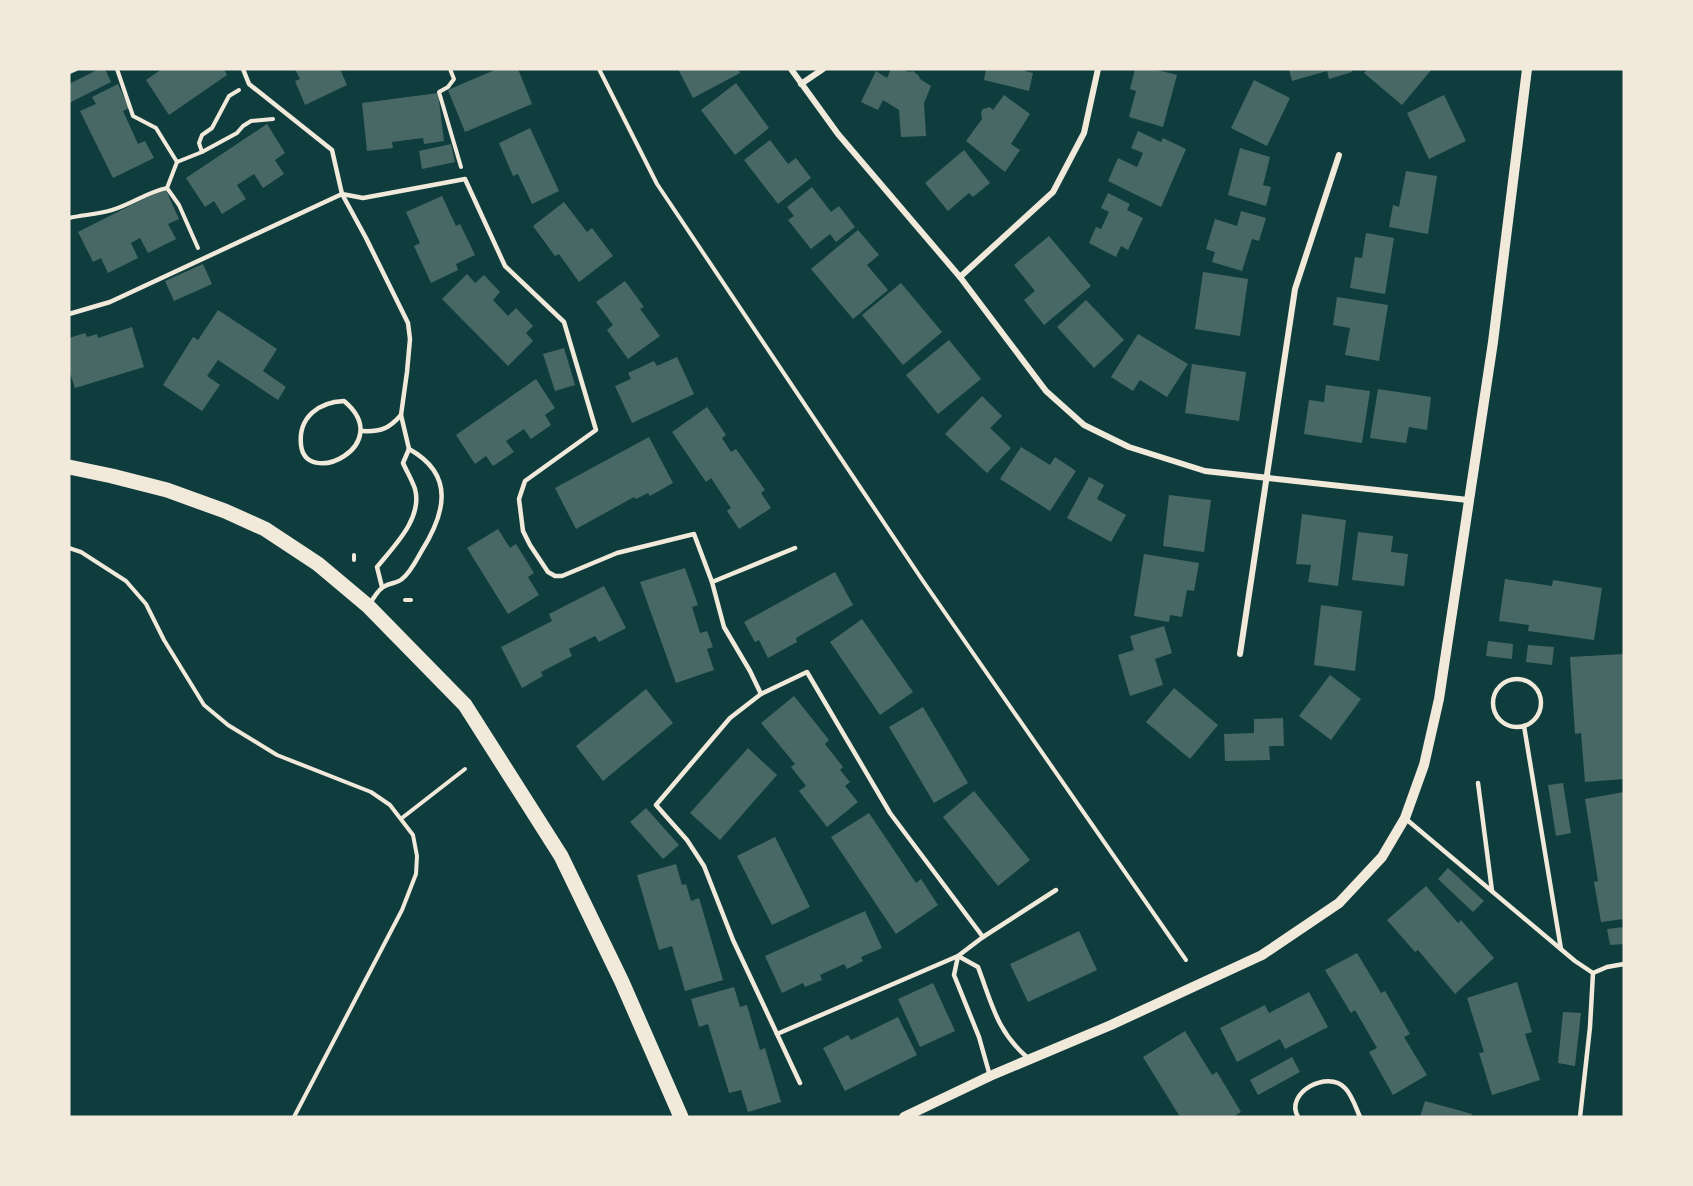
<svg xmlns="http://www.w3.org/2000/svg" width="1693" height="1186" font-family="Raleway,sans-serif">
	<rect width="100%" height="100%" fill="#0f3d3e"/>
	<g fill="#486865">
		<polygon points="99,69 105,69 111,82 69,103 69,84"/>
		<polygon points="162,69 224,69 227,75 169,115 146,80"/>
		<polygon points="295,69 340,69 347,85 305,105 295,81 300,79"/>
		<polygon points="497,69 518,69 532,104 465,132 448,90"/>
		<polygon points="678,69 738,69 740,73 693,98"/>
		<polygon points="891,69 902,69 909,72 913,71 919,76 920,79 931,86 924,103 926,136 901,137 899,110 883,100 878,110 861,102 876,71 887,78"/>
		<polygon points="986,69 1026,69 1025,71 1033,73 1029,91 984,80"/>
		<polygon points="1135,69 1153,69 1177,75 1163,127 1129,117 1136,91 1130,89"/>
		<polygon points="1289,69 1351,69 1352,72 1329,79 1327,71 1292,81"/>
		<polygon points="1368,69 1432,69 1402,105 1364,73"/>
		<polygon points="1254,80 1290,98 1267,146 1231,128"/>
		<polygon points="736,83 769,128 735,155 701,110"/>
		<polygon points="118,84 129,108 123,111 138,144 145,141 154,158 113,178 80,111 96,104 92,97"/>
		<polygon points="438,93 444,141 424,144 423,138 392,142 393,148 367,151 362,103"/>
		<polygon points="1004,95 1030,114 1011,144 1020,150 1005,172 966,141 982,119 981,112 983,109 990,107 993,110"/>
		<polygon points="1444,95 1466,141 1429,159 1407,113"/>
		<polygon points="267,124 285,153 275,160 284,174 263,188 254,174 237,185 246,199 222,214 214,201 205,207 186,178"/>
		<polygon points="530,128 559,191 532,204 518,174 513,176 499,143"/>
		<polygon points="1138,131 1161,142 1163,138 1186,149 1161,207 1108,181 1118,158 1137,167 1143,153 1131,148"/>
		<polygon points="770,140 788,164 796,158 811,178 778,204 744,160"/>
		<polygon points="451,144 455,162 422,169 419,151"/>
		<polygon points="1240,148 1270,157 1263,185 1271,187 1266,206 1228,195"/>
		<polygon points="964,150 990,183 973,197 969,193 948,211 925,183"/>
		<polygon points="1406,171 1437,176 1428,234 1389,227 1393,205 1399,207"/>
		<polygon points="812,187 831,212 839,206 855,227 836,242 830,234 811,249 788,220 794,216 787,207"/>
		<polygon points="165,188 179,219 168,224 176,239 148,253 140,238 131,243 138,258 108,273 101,258 93,262 78,232"/>
		<polygon points="1108,193 1130,204 1127,210 1143,218 1128,250 1121,246 1116,257 1089,243 1096,227 1101,229 1109,212 1101,208"/>
		<polygon points="442,196 456,226 460,224 475,255 456,264 458,270 431,283 414,246 420,243 406,212"/>
		<polygon points="564,202 587,232 592,228 613,256 579,282 559,254 555,256 533,226"/>
		<polygon points="1241,211 1266,218 1259,241 1252,239 1242,271 1212,262 1215,252 1206,249 1215,219 1237,226"/>
		<polygon points="858,230 879,255 867,265 888,290 853,319 811,269"/>
		<polygon points="1366,233 1394,238 1385,294 1350,288 1355,257 1362,258"/>
		<polygon points="1049,236 1091,286 1044,325 1024,300 1035,291 1014,265"/>
		<polygon points="203,264 212,284 174,301 165,281"/>
		<polygon points="1203,272 1248,279 1240,336 1195,329"/>
		<polygon points="467,274 475,283 484,275 500,292 493,300 508,316 516,308 533,326 526,333 533,341 508,366 442,299"/>
		<polygon points="625,281 644,307 640,309 660,336 628,359 607,330 613,325 596,302"/>
		<polygon points="901,283 942,332 903,365 862,315"/>
		<polygon points="1337,297 1388,305 1379,361 1345,355 1350,328 1333,325"/>
		<polygon points="1086,300 1124,340 1094,368 1057,327"/>
		<polygon points="218,310 277,349 263,371 286,387 278,400 218,360 207,376 220,385 202,411 163,385 193,337 198,340"/>
		<polygon points="132,327 144,367 75,388 69,370 69,338 85,333 87,337 97,334 98,338"/>
		<polygon points="1138,334 1188,364 1167,397 1140,380 1133,391 1111,377"/>
		<polygon points="949,340 981,379 938,414 906,375"/>
		<polygon points="564,348 575,385 555,391 543,354"/>
		<polygon points="677,357 694,394 632,423 615,386 631,379 628,373 654,361 657,366"/>
		<polygon points="1192,364 1246,372 1239,421 1185,413"/>
		<polygon points="536,379 555,408 545,415 551,425 531,439 524,429 506,441 514,452 493,466 486,456 475,464 456,435"/>
		<polygon points="1326,385 1370,391 1362,443 1304,434 1309,400 1324,402"/>
		<polygon points="1378,389 1431,397 1427,430 1409,427 1406,443 1370,438"/>
		<polygon points="982,396 1002,416 990,428 1011,448 987,473 945,434"/>
		<polygon points="707,407 726,435 722,438 731,452 736,449 765,490 761,493 771,508 739,529 727,511 731,508 711,478 706,482 672,432"/>
		<polygon points="649,437 673,483 650,496 648,493 636,499 634,497 576,529 555,488"/>
		<polygon points="1021,447 1050,465 1055,457 1076,471 1050,511 1000,479"/>
		<polygon points="1089,477 1104,485 1097,499 1126,515 1111,542 1067,518"/>
		<polygon points="1169,495 1211,500 1204,552 1163,546"/>
		<polygon points="1302,514 1346,520 1338,586 1308,582 1311,565 1296,564"/>
		<polygon points="498,529 510,548 516,544 534,573 528,577 539,595 508,614 467,548"/>
		<polygon points="1358,532 1393,536 1391,552 1408,554 1404,586 1352,580"/>
		<polygon points="1144,554 1199,563 1194,591 1187,590 1182,617 1170,615 1169,622 1134,616"/>
		<polygon points="685,568 698,605 692,607 700,633 707,631 713,647 707,649 714,670 676,683 640,582"/>
		<polygon points="835,572 853,605 796,638 797,642 768,658 759,640 755,642 744,622"/>
		<polygon points="1505,579 1552,586 1553,580 1602,588 1594,640 1528,631 1529,625 1499,621"/>
		<polygon points="604,586 626,628 599,642 595,636 569,649 572,656 541,672 543,676 522,688 501,647 552,621 549,614"/>
		<polygon points="1321,605 1362,611 1355,671 1314,665"/>
		<polygon points="862,619 913,692 880,715 830,642"/>
		<polygon points="1164,626 1172,653 1155,659 1163,685 1130,696 1118,655 1134,650 1130,636"/>
		<polygon points="1488,641 1513,644 1512,659 1486,656"/>
		<polygon points="1528,645 1554,647 1552,665 1526,662"/>
		<polygon points="1624,654 1624,779 1585,782 1581,733 1575,734 1570,657"/>
		<polygon points="1330,675 1361,699 1331,740 1299,716"/>
		<polygon points="1174,688 1218,725 1190,759 1146,722"/>
		<polygon points="646,689 673,723 603,781 576,746"/>
		<polygon points="794,696 829,740 825,744 843,767 840,770 850,782 845,786 858,802 827,827 799,791 806,786 791,767 795,764 761,723"/>
		<polygon points="923,707 968,783 934,803 889,727"/>
		<polygon points="1283,718 1284,746 1269,746 1270,760 1225,761 1224,734 1254,733 1254,719"/>
		<polygon points="748,748 777,775 720,840 690,813"/>
		<polygon points="1563,783 1571,833 1556,836 1548,785"/>
		<polygon points="974,791 1030,860 998,886 943,817"/>
		<polygon points="1624,792 1624,919 1601,922 1594,882 1598,881 1585,799"/>
		<polygon points="646,808 679,845 663,859 630,822"/>
		<polygon points="869,813 916,883 921,879 938,905 896,934 831,837"/>
		<polygon points="775,837 810,907 772,925 737,856"/>
		<polygon points="676,864 682,885 686,884 691,901 699,898 723,980 685,991 672,946 659,950 637,875"/>
		<polygon points="1448,868 1484,901 1473,912 1438,879"/>
		<polygon points="1426,886 1458,923 1461,920 1494,958 1455,994 1418,950 1415,952 1387,920"/>
		<polygon points="865,911 882,948 861,957 863,961 847,969 844,964 820,975 822,980 805,987 803,983 782,993 765,956"/>
		<polygon points="1624,927 1624,944 1610,945 1607,929"/>
		<polygon points="1079,931 1097,970 1028,1002 1010,964"/>
		<polygon points="1357,953 1381,993 1385,991 1410,1034 1404,1037 1427,1075 1393,1095 1369,1052 1377,1048 1355,1010 1351,1013 1325,970"/>
		<polygon points="1517,982 1532,1032 1525,1034 1540,1080 1492,1095 1479,1053 1484,1052 1467,998"/>
		<polygon points="933,983 955,1031 920,1047 898,999"/>
		<polygon points="734,987 740,1007 747,1005 760,1050 765,1048 781,1102 748,1112 741,1090 729,1093 708,1024 699,1027 691,999"/>
		<polygon points="1309,992 1328,1027 1285,1049 1280,1039 1237,1062 1220,1028 1265,1005 1269,1013"/>
		<polygon points="1563,1012 1581,1013 1575,1066 1558,1063"/>
		<polygon points="898,1017 917,1055 845,1091 823,1048 848,1035 851,1040"/>
		<polygon points="1185,1031 1212,1075 1217,1072 1241,1112 1233,1117 1180,1117 1143,1057"/>
		<polygon points="1292,1057 1300,1072 1258,1095 1250,1080"/>
		<polygon points="1425,1101 1472,1114 1471,1117 1420,1117"/>
	</g>
	<g fill="none" stroke-linecap="round" stroke-linejoin="round">
		<g stroke="#f1e9da" stroke-width="4">
			<polyline points="117,69 133,116 156,128 177,162 167,188 179,205 198,248"/>
			<polyline points="450,69 454,79 448,87 439,92 461,167"/>
			<polyline points="599,69 657,184 923,581 1186,960"/>
			<polyline points="202,152 199,143 202,135 212,128 229,96 239,90"/>
			<polyline points="177,162 202,152 237,133 243,126 251,121 273,119"/>
			<path d="M 69,218 C 83,215 99,214 112,210 C 132,204 147,192 167,188"/>
			<polyline points="69,548 81,552 126,581 146,604 164,640 204,705 228,725 277,755 371,792 390,805 413,835 417,856 416,874 402,910 294,1117"/>
			<polyline points="354,560 354,555"/>
			<polyline points="405,600 411,600"/>
			<polyline points="402,818 465,769"/>
		</g>
		<g stroke="#f1e9da" stroke-width="4.5">
			<polyline points="243,69 249,84 332,150 342,194 366,238 408,323 410,339 407,372 401,415 409,449"/>
			<polyline points="69,72 76,69"/>
			<polyline points="69,314 110,302 342,194 363,198 465,179 505,266 564,322 596,430 525,481 519,499 523,531 530,545 548,572 555,576 562,576 617,553 694,534 712,582 724,627 750,671 761,694"/>
			<path d="M 344,401 C 397,445 306,489 301,445 C 298,417 319,402 344,401 Z"/>
			<path d="M 362,431 C 380,432 389,429 401,415"/>
			<polyline points="712,582 795,548"/>
			<path d="M 382,587 L 377,567 C 394,546 423,518 415,489 C 412,480 407,472 403,463 L 409,449"/>
			<path d="M 370,603 C 374,598 378,589 385,586 C 390,583 398,583 402,579 C 410,573 416,561 421,552 C 445,514 456,475 409,449"/>
			<circle cx="1517" cy="703" r="24"/>
			<polyline points="1524,726 1561,949"/>
			<polyline points="1478,783 1492,891"/>
			<polyline points="1406,819 1575,961 1593,973"/>
			<polyline points="777,1034 958,956 983,937 1056,890"/>
			<path d="M 990,1076 L 979,1037 L 954,975 L 958,956 L 978,967 C 992,1004 997,1032 1028,1058"/>
			<polyline points="800,1083 733,940 704,866 687,840 656,805 730,718 761,694 807,672 890,813 983,937"/>
			<path d="M 1298,1117 C 1284,1093 1328,1069 1345,1088 C 1352,1095 1356,1108 1360,1117"/>
			<polyline points="1580,1117 1590,1027 1593,973 1607,967 1624,964"/>
		</g>
		<g stroke="#f1e9da" stroke-width="6">
			<polyline points="791,69 838,134 960,277 1046,391 1084,425 1129,447 1205,471 1468,500"/>
			<polyline points="801,84 823,69"/>
			<polyline points="960,277 1053,192 1084,133 1098,69"/>
			<polyline points="1240,654 1295,289 1339,155"/>
		</g>
		<polyline stroke="#f1e9da" stroke-width="10" points="904,1117 990,1076 1111,1025 1262,955 1339,903 1382,857 1405,818 1424,765 1439,699 1493,342 1527,69"/>
		<polyline stroke="#f1e9da" stroke-width="15" points="69,467 112,476 167,490 225,511 265,529 318,564 368,606 465,705 561,856 622,982 681,1117"/>
	</g>
	<rect width="1693" height="1186" fill="none" stroke="#f1e9da" stroke-width="141"/>
</svg>
